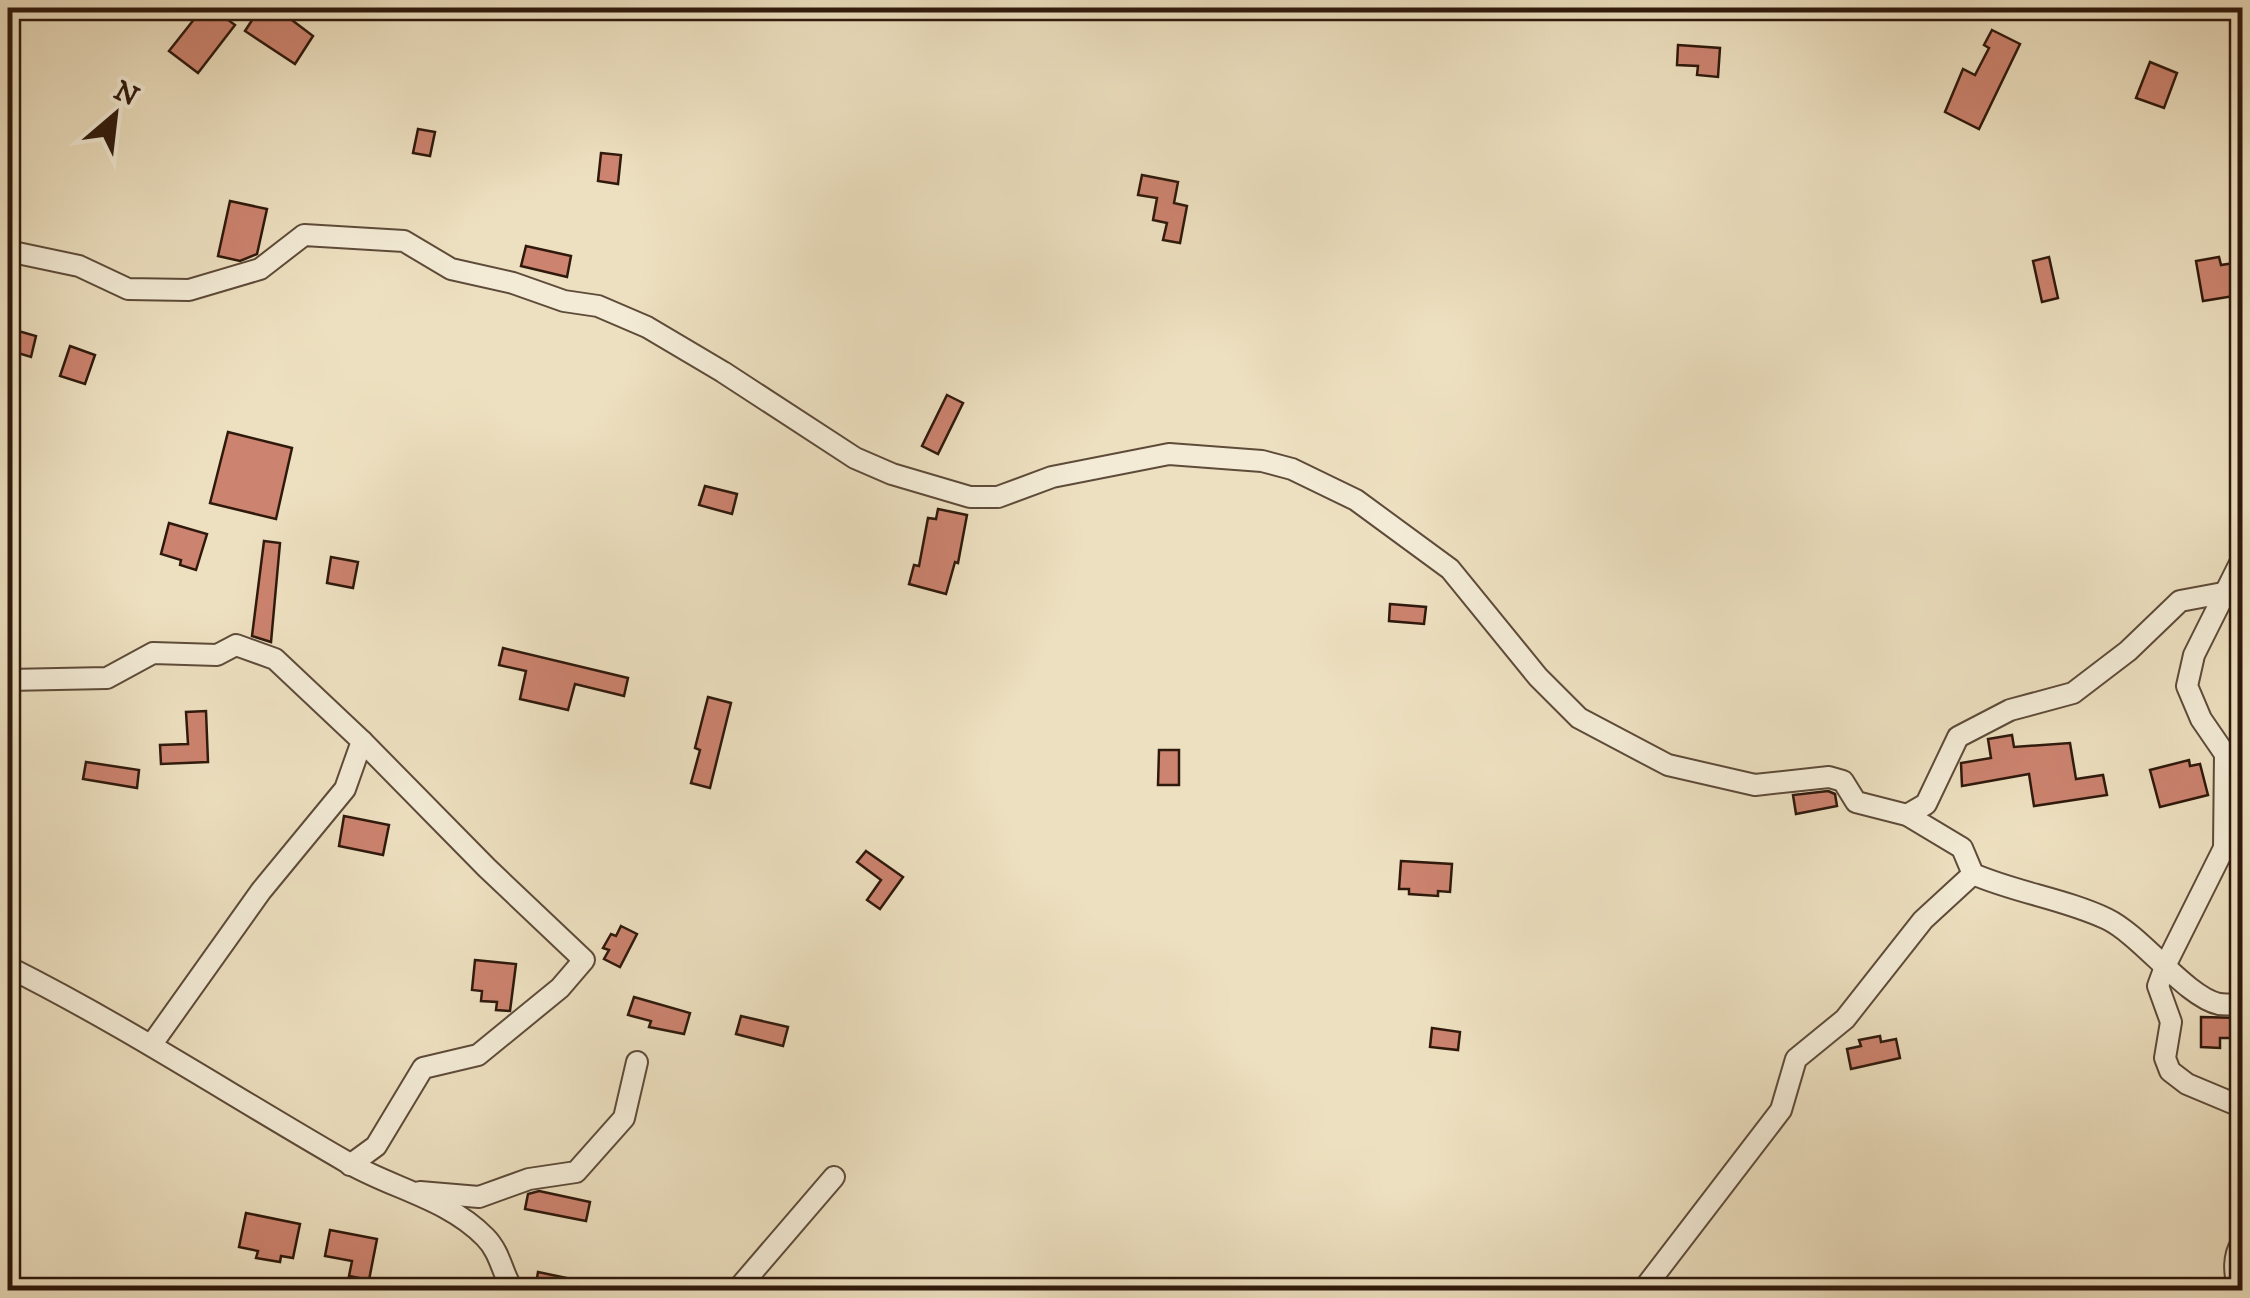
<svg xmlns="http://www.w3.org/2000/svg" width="2250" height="1298" font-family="'IM FELL DW Pica',serif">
	<rect width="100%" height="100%" fill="#ede0c0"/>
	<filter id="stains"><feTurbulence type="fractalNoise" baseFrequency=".002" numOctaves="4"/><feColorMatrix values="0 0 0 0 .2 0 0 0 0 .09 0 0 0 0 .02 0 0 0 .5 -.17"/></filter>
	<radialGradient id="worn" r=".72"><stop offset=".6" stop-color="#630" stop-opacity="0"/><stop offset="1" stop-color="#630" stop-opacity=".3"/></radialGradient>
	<g fill="#cc836f" stroke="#2f190c" stroke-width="2.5">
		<polygon points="203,8 212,8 235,25 198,73 169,51"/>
		<polygon points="260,8 276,8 313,36 295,64 245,31"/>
		<polygon points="1992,30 2020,44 1979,129 1945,112 1963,69 1975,75 1989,48 1984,45"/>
		<polygon points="1678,45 1720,48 1718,77 1697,75 1698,66 1677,65"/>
		<polygon points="2150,62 2177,73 2164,108 2136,98"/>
		<polygon points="418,129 435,132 430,156 413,153"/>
		<polygon points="601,153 621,155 618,184 598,181"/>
		<polygon points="1142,175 1178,182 1174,203 1187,206 1180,243 1163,240 1167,223 1153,220 1157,198 1138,195"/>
		<polygon points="230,201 267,209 257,254 240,261 218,256"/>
		<polygon points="526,246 571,256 567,277 521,266"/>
		<polygon points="2049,257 2058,298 2042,302 2033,261"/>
		<polygon points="2219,257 2221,265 2234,263 2240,295 2203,301 2196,261"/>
		<polygon points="8,328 36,336 31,357 8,350"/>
		<polygon points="70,346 95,355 85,384 60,376"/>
		<polygon points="947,395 963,403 938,454 922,446"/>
		<polygon points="228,432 292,448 276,519 210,503"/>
		<polygon points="705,486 737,494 732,514 699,505"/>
		<polygon points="938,509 967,515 958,563 955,562 946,594 909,584 914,565 919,566 928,518 936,519"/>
		<polygon points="169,523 207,534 196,570 180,565 181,560 161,554"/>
		<polygon points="264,541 280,543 271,642 252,636"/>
		<polygon points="331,557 358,562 353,588 327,583"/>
		<polygon points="1390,604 1426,607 1424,624 1389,621"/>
		<polygon points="503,648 628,678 624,696 575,684 568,710 520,699 526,671 499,665"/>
		<polygon points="708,697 731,703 710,788 691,783 700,750 695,748"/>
		<polygon points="206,711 208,762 161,764 160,745 188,744 186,712"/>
		<polygon points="2012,735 2014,747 2070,743 2076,779 2103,775 2107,795 2034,806 2029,774 1962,786 1961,763 1991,758 1988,739"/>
		<polygon points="1159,750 1179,750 1179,785 1158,785"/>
		<polygon points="2189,760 2190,766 2200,764 2208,795 2160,807 2150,770"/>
		<polygon points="86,762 139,770 137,788 83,779"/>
		<polygon points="1828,791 1835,794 1837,806 1796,814 1793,795"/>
		<polygon points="344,816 389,825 383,855 339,846"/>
		<polygon points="866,851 903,877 880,909 867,900 881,880 857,862"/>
		<polygon points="1401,861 1452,864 1450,892 1438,891 1438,896 1409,894 1409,889 1399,889"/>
		<polygon points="621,926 637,934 620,967 604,959 609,950 603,948 611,934 616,936"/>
		<polygon points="475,960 516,964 510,1011 496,1010 497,1002 481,1001 482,991 472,990"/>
		<polygon points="634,997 690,1013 684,1034 649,1027 651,1021 628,1015"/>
		<polygon points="741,1016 788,1027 783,1046 736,1034"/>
		<polygon points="2201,1017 2242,1018 2242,1038 2220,1038 2220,1048 2201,1047"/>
		<polygon points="1432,1028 1460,1032 1458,1050 1430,1047"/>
		<polygon points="1880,1036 1881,1042 1896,1039 1900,1058 1851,1069 1847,1049 1861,1046 1859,1040"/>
		<polygon points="539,1191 590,1202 586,1221 525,1209 528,1194"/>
		<polygon points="246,1213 300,1224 293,1258 281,1256 280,1262 256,1258 258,1251 239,1247"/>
		<polygon points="330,1230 377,1239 369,1280 349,1276 352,1261 325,1256"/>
		<polygon points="538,1272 595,1284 594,1290 535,1290"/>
	</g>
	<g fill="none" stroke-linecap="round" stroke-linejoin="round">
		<defs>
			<g id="minor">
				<path d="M 8,251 L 79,266 L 128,289 L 189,290 L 260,269 L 304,235 L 404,241 L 451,269 L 513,283 L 564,301 L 598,306 L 647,327 L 723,372 L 855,458 L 892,474 L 970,497 L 998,497 L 1052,477 L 1169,454 L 1262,461 L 1292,469 L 1356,500 L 1450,569 L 1538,677 L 1579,718 L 1668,765 L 1755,785 L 1829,777 L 1843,781 L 1856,802 L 1907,815 L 1962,848 L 1973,874 C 2017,893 2065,899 2107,919 C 2142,936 2186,997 2219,1004 C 2226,1005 2235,1004 2242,1004"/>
				<polyline points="2242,559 2194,655 2187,686 2201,719 2225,754 2224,848 2166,964 2158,986 2171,1022 2165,1058 2170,1071 2187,1084 2242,1107"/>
				<polyline points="8,680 107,678 153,653 217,655 236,645 275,659 362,741 345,789 261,891 152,1044"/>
				<polyline points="1907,815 1926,804 1958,737 2010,710 2073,693 2128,651 2180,601 2223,593"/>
				<path d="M 8,967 C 124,1025 232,1096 345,1161 C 390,1188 447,1198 485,1237 C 501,1253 502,1274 513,1290"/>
				<polyline points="350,1165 376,1146 423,1068 478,1055 560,988 584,960 487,868 362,741"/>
				<polyline points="420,1192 479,1197 529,1179 576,1172 624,1118 637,1062"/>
				<polyline points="737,1290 834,1177"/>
				<polyline points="1643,1290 1781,1110 1796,1059 1845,1019 1923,920 1973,874"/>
				<path d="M 2238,1290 C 2235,1273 2232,1258 2242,1242"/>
			</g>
		</defs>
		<use href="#minor" stroke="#5e4b39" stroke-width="24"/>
		<use href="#minor" stroke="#f3ebd6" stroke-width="20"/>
	</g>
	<rect width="2250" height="1298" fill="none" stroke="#ede0c0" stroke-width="40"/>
	<rect x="10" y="10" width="2230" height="1278" fill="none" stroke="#2f190c" stroke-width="5"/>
	<rect x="20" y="20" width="2210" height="1258" fill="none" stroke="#2f190c" stroke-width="2.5"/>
	<g transform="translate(115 115) rotate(28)" stroke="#f3ebd6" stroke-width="8" paint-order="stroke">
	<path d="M0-8L18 38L0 25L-18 38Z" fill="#2f190c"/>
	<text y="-15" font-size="28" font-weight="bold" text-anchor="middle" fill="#2f190c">N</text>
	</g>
	<rect width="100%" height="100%" filter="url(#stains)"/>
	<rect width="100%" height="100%" fill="url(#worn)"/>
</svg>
